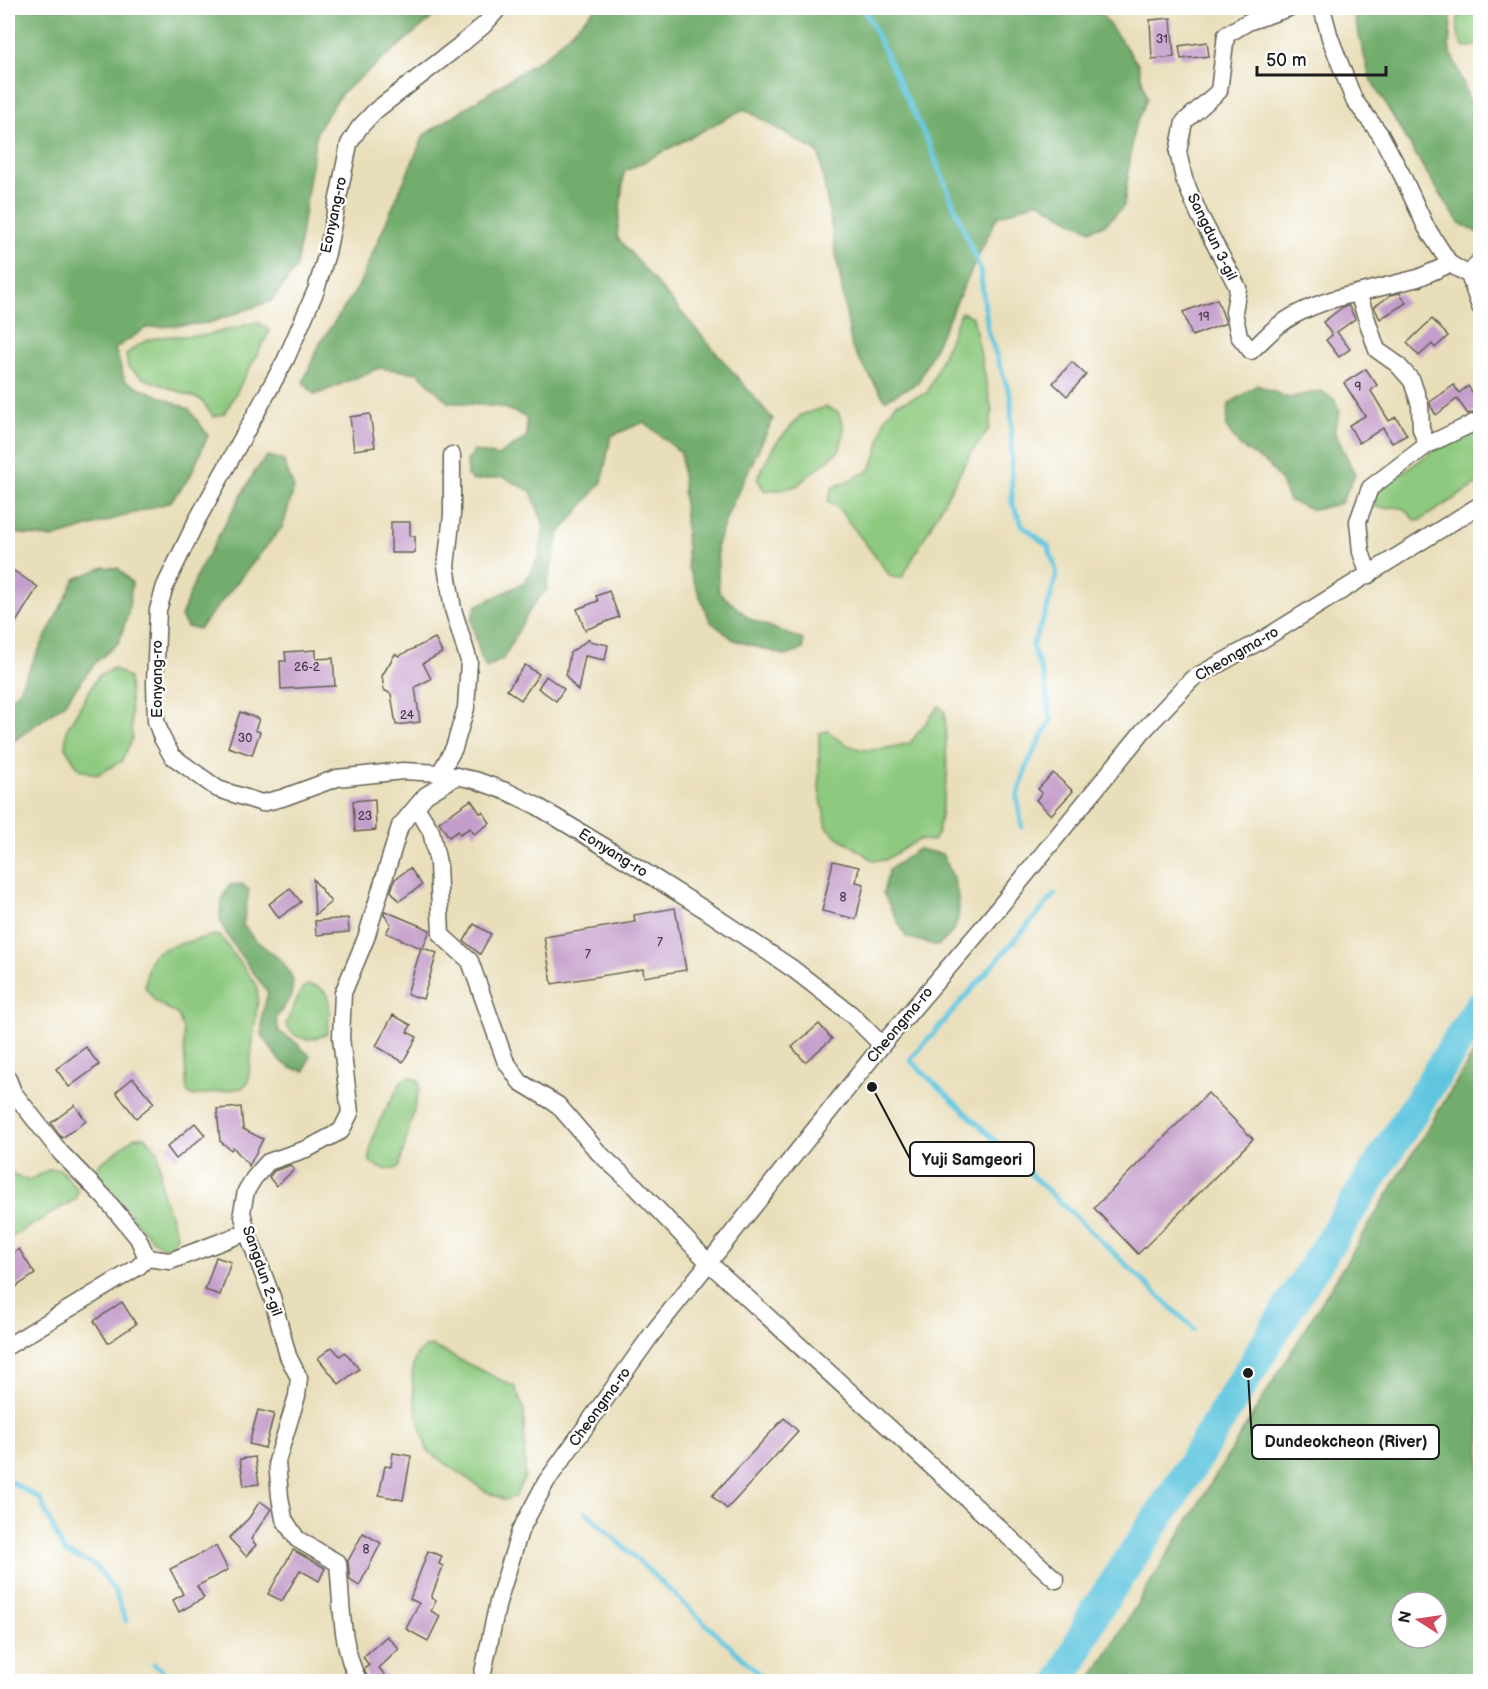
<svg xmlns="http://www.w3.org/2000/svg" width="1488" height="1689" font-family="'Balsamiq Sans',sans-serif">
	<rect width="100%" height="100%" fill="#fff"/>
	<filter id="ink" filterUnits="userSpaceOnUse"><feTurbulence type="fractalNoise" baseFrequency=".0167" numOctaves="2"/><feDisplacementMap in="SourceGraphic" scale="12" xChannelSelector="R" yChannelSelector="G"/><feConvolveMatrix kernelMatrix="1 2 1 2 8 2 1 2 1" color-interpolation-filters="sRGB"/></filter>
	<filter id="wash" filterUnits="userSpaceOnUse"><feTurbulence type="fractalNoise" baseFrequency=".008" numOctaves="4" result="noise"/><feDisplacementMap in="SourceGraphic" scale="24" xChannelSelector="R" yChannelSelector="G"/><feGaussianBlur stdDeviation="1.35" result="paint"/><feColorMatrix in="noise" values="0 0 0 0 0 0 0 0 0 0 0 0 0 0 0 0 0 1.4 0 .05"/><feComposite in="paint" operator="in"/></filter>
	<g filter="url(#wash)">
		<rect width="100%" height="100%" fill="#e9deba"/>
		<g fill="#8dc97e" stroke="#54724d" stroke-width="1.5">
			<path d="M 1461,8 L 1480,8 L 1480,45 L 1464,48 C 1456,37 1456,21 1461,8 Z"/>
			<polygon points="961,312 973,317 992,411 989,429 971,453 902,578 891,577 839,509 828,501 832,488 869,471 877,454 885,418 896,404 927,393"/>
			<path d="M 258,322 L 270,331 L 225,413 L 214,417 L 201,400 L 143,378 L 128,367 L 126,355 C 149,330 177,338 207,335 C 224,332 240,325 258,322 Z"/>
			<polygon points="825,407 838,412 844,428 840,450 796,486 780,490 764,490 757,478 774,446 801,415"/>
			<path d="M 1480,429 L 1480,482 L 1419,521 L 1413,519 C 1400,498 1391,513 1373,506 L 1375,495 L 1383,486 L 1432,452 Z"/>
			<polygon points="113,668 129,678 132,739 122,761 97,775 79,769 65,747 67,729 98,676"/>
			<path d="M 939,706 L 945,712 L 947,777 L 938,833 L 933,841 L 918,840 L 885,860 L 873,860 L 835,835 L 827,827 L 819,790 L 819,733 L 828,731 C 857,758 876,750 910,743 Z"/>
			<path d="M 215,935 L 221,937 L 257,986 L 258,999 L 248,1082 L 242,1088 L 193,1096 L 187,1092 L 183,1030 L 178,1015 L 155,1001 L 145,987 C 146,977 147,962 154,954 C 163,946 202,938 215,935 Z"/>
			<path d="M 308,985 C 337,987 329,1014 327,1034 C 310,1042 295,1042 286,1024 L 302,988 Z"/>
			<path d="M 410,1077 L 418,1080 L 420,1087 L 399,1167 C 390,1172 377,1169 370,1162 C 368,1132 389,1106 402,1080 Z"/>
			<polygon points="135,1137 145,1137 158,1150 162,1193 177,1235 173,1245 164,1247 154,1242 96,1174 97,1166"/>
			<polygon points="8,1164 14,1176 30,1180 50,1169 60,1169 78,1190 76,1199 8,1239"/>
			<path d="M 432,1346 L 515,1387 L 524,1410 L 525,1476 L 515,1497 L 505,1500 L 485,1491 L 427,1450 C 422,1429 399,1363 423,1349 C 425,1347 429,1347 432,1346 Z"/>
		</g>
		<g fill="#72ad6d" stroke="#476444" stroke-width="1.5" fill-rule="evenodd">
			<polygon points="8,8 444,8 342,93 317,130 296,268 271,301 209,323 146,328 115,349 125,381 189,409 208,435 190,477 170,502 52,538 8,532"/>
			<polygon points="596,8 1097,8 1138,64 1147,99 1134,129 1124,206 1106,224 1091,230 1073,222 1038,201 997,217 918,383 885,400 852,348 819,153 744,109 624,172 617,237 773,419 729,511 717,544 719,592 750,619 803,640 803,649 787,656 734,640 710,621 688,567 681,453 644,422 611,436 602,482 559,534 546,590 532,606 503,659 486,668 481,657 471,620 476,606 524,583 539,557 544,526 531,491 503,477 473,481 467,475 467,461 474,451 498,456 527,437 526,417 502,407 448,402 418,373 379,368 315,395 303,382 320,343 357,289 424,135 547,55"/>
			<polygon points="1352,8 1452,8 1449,47 1480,127 1480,234 1459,223 1423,167 1370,78"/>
			<polygon points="1257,385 1288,398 1321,391 1334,399 1340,412 1334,431 1355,474 1341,503 1314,510 1289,501 1280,480 1269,465 1240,446 1226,427 1229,404"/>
			<polygon points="267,456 283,460 294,488 283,526 199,629 187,627 181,617 198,572 254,473"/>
			<polygon points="104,567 118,568 132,583 128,614 119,642 95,663 64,704 8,745 8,699 16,695 75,579"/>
			<path d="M 918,849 L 942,854 C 954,875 967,910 952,932 C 949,937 942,942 938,946 L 906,937 L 883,893 L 889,870 Z"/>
			<path d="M 242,884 L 249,890 L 243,925 L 254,939 L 283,962 L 293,979 L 291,997 L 276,1018 L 279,1032 L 293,1040 L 310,1056 L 305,1071 L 293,1069 L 279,1060 L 262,1035 L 262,1014 L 268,993 C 257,976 221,934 220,916 C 220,904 223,895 229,885 Z"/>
			<path d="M 1480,1043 L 1480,1681 L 1090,1681 ZM 1401,1602 L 1437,1602 L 1437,1638 L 1401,1638 Z"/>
		</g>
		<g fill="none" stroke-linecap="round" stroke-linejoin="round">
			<g stroke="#61c6df" stroke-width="5">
				<polyline points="864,8 931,149 980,269 988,331 1011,398 1012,503 1023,526 1048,546 1057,573 1047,609 1032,646 1044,678 1051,720 1028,763 1017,797 1022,827"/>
				<polyline points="1055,894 910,1060 1194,1329"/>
				<polyline points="8,1480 40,1499 64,1552 95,1565 114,1590 126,1621"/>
				<polyline points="585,1511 768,1682"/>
				<polyline points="154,1664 174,1682"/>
			</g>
			<polyline stroke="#61c6df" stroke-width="32" points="1061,1682 1093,1615 1175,1492 1300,1289 1480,1006"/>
		</g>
		<g id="blocks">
			<g fill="#c49ecb">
				<polygon points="1171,18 1174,57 1152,59 1150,20"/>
				<polygon points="1207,42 1209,56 1181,59 1179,46"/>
				<polygon points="1400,293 1406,303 1380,319 1374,307 1391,295"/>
				<polygon points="1217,299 1226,323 1192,336 1183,312"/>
				<polygon points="1349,306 1355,319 1337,332 1350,349 1339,357 1326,340 1332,335 1323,322 1343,307"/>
				<polygon points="1432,319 1448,336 1435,348 1432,344 1419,356 1407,343"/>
				<polygon points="1072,362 1086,375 1067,396 1053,383"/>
				<polygon points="1366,369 1377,385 1371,391 1389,421 1396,417 1407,435 1392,443 1383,428 1359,443 1349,425 1365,416 1344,383"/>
				<polygon points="1454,385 1459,393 1468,386 1480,403 1480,410 1468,414 1457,399 1436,415 1431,407 1430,402"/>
				<polygon points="370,414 375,447 354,450 350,417"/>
				<polygon points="391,522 410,522 410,536 415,536 415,553 391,553"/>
				<polygon points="8,567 38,587 8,635"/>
				<polygon points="609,591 619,617 585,630 577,609 598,601 596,596"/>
				<polygon points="435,638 442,653 423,663 431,679 415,687 420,722 396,725 391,694 384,690 382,676 395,654 399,656"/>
				<polygon points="589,639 589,641 608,645 605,660 585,656 578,691 566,676 570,653"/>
				<polygon points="316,650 316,659 333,658 335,686 281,689 280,661 286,661 285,652"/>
				<polygon points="525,665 539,674 521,700 507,690"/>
				<polygon points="546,676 564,689 556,701 538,688"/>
				<polygon points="240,712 259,719 255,730 260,732 252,755 228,747"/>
				<polygon points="1053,773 1073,791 1051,815 1036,800 1042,793 1038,789"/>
				<polygon points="375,799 376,830 355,832 353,801"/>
				<polygon points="471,800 480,813 483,812 490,823 474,834 470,828 460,834 458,831 449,837 439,822"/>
				<polygon points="833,861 859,867 856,882 864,884 856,919 822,911"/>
				<polygon points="410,868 422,885 399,901 391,891 395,879"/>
				<polygon points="313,879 331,902 315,915"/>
				<polygon points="290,888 301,902 279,918 269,904"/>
				<polygon points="675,908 686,970 644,977 643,969 552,984 544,937 635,922 634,915"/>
				<polygon points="385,911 430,930 423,948 437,953 423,999 407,994 421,948 386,933 391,924 384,915"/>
				<polygon points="348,918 349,932 316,935 315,921"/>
				<polygon points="474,924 491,934 480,954 464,941"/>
				<polygon points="393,1015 411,1025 407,1032 417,1037 403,1062 376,1046"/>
				<polygon points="819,1024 832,1039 805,1062 792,1047"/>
				<polygon points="86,1047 99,1065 69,1087 56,1069"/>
				<polygon points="133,1078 154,1103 136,1118 116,1092"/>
				<polygon points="1208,1093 1253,1139 1138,1254 1094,1208"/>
				<polygon points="75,1105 86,1121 62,1138 51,1123"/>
				<polygon points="241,1107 243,1129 263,1139 249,1166 233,1147 231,1150 220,1141 217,1109"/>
				<polygon points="195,1123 205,1135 176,1159 167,1147"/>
				<polygon points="291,1165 294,1170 276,1186 269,1177 274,1171"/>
				<polygon points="19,1249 35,1274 8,1292 8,1257"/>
				<polygon points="216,1257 231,1262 220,1295 205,1290"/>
				<polygon points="122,1302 136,1324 108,1343 94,1321"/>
				<polygon points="332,1347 340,1356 345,1352 359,1369 339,1384 318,1358"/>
				<polygon points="258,1410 274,1414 265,1448 249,1444"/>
				<polygon points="784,1418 798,1431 727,1509 712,1496"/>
				<polygon points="393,1453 411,1456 403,1500 379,1495 385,1466 391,1467"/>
				<polygon points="255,1457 259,1484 244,1486 240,1459"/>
				<polygon points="260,1501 271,1509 251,1539 256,1545 246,1556 229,1538 249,1518"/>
				<polygon points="363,1533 381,1543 359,1586 350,1580 348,1561"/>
				<polygon points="216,1546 228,1570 197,1586 204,1598 179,1612 173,1600 183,1594 170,1569"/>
				<polygon points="293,1550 325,1568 319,1581 300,1570 282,1601 268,1594"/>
				<polygon points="428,1551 442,1556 439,1564 443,1566 431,1598 436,1601 431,1611 440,1616 428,1641 406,1629 419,1603 410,1599"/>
				<polygon points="387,1636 399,1649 379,1668 391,1682 369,1682 364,1669 369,1665 363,1657"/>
			</g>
		</g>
	</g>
	<g filter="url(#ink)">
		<use href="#blocks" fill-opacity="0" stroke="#646053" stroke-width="1.5"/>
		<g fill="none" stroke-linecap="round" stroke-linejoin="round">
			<defs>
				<g id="minor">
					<polyline points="499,8 484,25 459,46 375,111 359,128 349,144 327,253 316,290 286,359 197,520 165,586 158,610 155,683 156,721 162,738 172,756 218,789 262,803 282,798 337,778 403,771 440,773 475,780 508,792 537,806 605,847 707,911 793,969 851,1014 882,1045"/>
					<path d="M 1289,8 L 1248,22 L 1226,35 L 1219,91 L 1184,122 L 1178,152 L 1184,179 L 1199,214 L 1238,288 L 1234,312 L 1239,336 L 1251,351 C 1260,343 1269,333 1279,325 C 1302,308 1330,299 1358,293 L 1377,350 L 1397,364 L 1412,381 L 1420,405 L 1421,429 L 1427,445 L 1370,488 L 1358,521 L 1361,552 L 1369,575"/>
					<polyline points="1322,8 1330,38 1354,100 1380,134 1402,175 1426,227 1450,264 1469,275 1480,307"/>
					<polyline points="1469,275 1480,260"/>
					<polyline points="1358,293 1418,278 1450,264"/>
					<polyline points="1427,445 1480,420"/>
					<polyline points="440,773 454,748 466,708 469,661 453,609 446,566 452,515 452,455"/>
					<polyline points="416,807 431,831 438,863 441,935 470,961 505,1060 520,1082 558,1105 599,1153 636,1187 709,1263 1056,1580"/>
					<polyline points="8,1079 13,1092 61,1153 104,1197 138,1238 147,1258 170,1261 247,1232"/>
					<polyline points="8,1346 138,1267 147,1258"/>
					<path d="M 359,1682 C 340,1646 342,1602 338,1563 L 297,1539 L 284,1519 L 280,1497 L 277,1461 L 297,1396 L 299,1378 L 288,1356 L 272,1297 L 247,1232 L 242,1212 L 246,1191 L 254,1178 L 268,1162 L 309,1148 L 341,1131 L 350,1113 L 341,1038 L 343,993 L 366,938 L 400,826 L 426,795 L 457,776"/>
					<polyline points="481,1682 498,1602 520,1531 546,1482 652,1334 882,1045 983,927 1143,731 1192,679 1262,640 1480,505"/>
				</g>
			</defs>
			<use href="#minor" stroke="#646053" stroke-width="19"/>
			<use href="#minor" stroke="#fff" stroke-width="16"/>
		</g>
	</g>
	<g text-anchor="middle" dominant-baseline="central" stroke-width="4.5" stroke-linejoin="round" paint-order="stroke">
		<g font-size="12" fill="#463c48">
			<text x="1162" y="39">31</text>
			<text x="1204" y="317">19</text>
			<text x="1358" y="387">9</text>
			<text x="307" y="667">26-2</text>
			<text x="407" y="715">24</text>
			<text x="245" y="738">30</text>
			<text x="365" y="816">23</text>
			<text x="843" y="897">8</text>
			<text x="660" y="942">7</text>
			<text x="588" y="954">7</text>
			<text x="366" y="1549">8</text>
		</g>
		<g font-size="15" fill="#1c1c1c" stroke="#fff">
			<text transform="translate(334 215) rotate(-78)">Eonyang-ro</text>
			<text transform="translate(1212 237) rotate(64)">Sangdun 3-gil</text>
			<text transform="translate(1237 654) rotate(-30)">Cheongma-ro</text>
			<text transform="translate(157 679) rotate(-90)">Eonyang-ro</text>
			<text transform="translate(613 853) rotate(32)">Eonyang-ro</text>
			<text transform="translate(900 1025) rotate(-50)">Cheongma-ro</text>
			<text transform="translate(262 1271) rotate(71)">Sangdun 2-gil</text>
			<text transform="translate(600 1407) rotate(-54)">Cheongma-ro</text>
		</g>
	</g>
	<path fill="none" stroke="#1c1c1c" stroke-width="2" d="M872 1087L910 1159M1248 1373L1252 1442"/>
	<g fill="#1c1c1c" stroke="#fff" stroke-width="2">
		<circle cx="872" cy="1087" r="6"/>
		<circle cx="1248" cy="1373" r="6"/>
	</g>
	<g fill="#fff" stroke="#1c1c1c" stroke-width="2">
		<rect x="910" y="1142" width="124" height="34" rx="6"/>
		<rect x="1252" y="1425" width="187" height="34" rx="6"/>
	</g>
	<g font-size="16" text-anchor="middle" font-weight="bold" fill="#1c1c1c">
		<text x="972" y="1165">Yuji Samgeori</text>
		<text x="1346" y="1447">Dundeokcheon (River)</text>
	</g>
	<rect width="1488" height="1689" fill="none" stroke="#fff" stroke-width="30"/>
	<g transform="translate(1419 1620) rotate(282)"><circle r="28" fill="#ffffff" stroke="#a4a4a4" stroke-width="1.5"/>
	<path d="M0-4.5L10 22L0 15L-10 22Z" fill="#d1495b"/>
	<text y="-9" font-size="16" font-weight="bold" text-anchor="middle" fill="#1c1c1c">N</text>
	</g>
	<path d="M1257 66v9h129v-9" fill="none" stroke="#1c1c1c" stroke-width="3"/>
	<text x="1266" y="66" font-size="18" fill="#1c1c1c" stroke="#ffffff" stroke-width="4.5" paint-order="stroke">50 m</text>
</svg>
